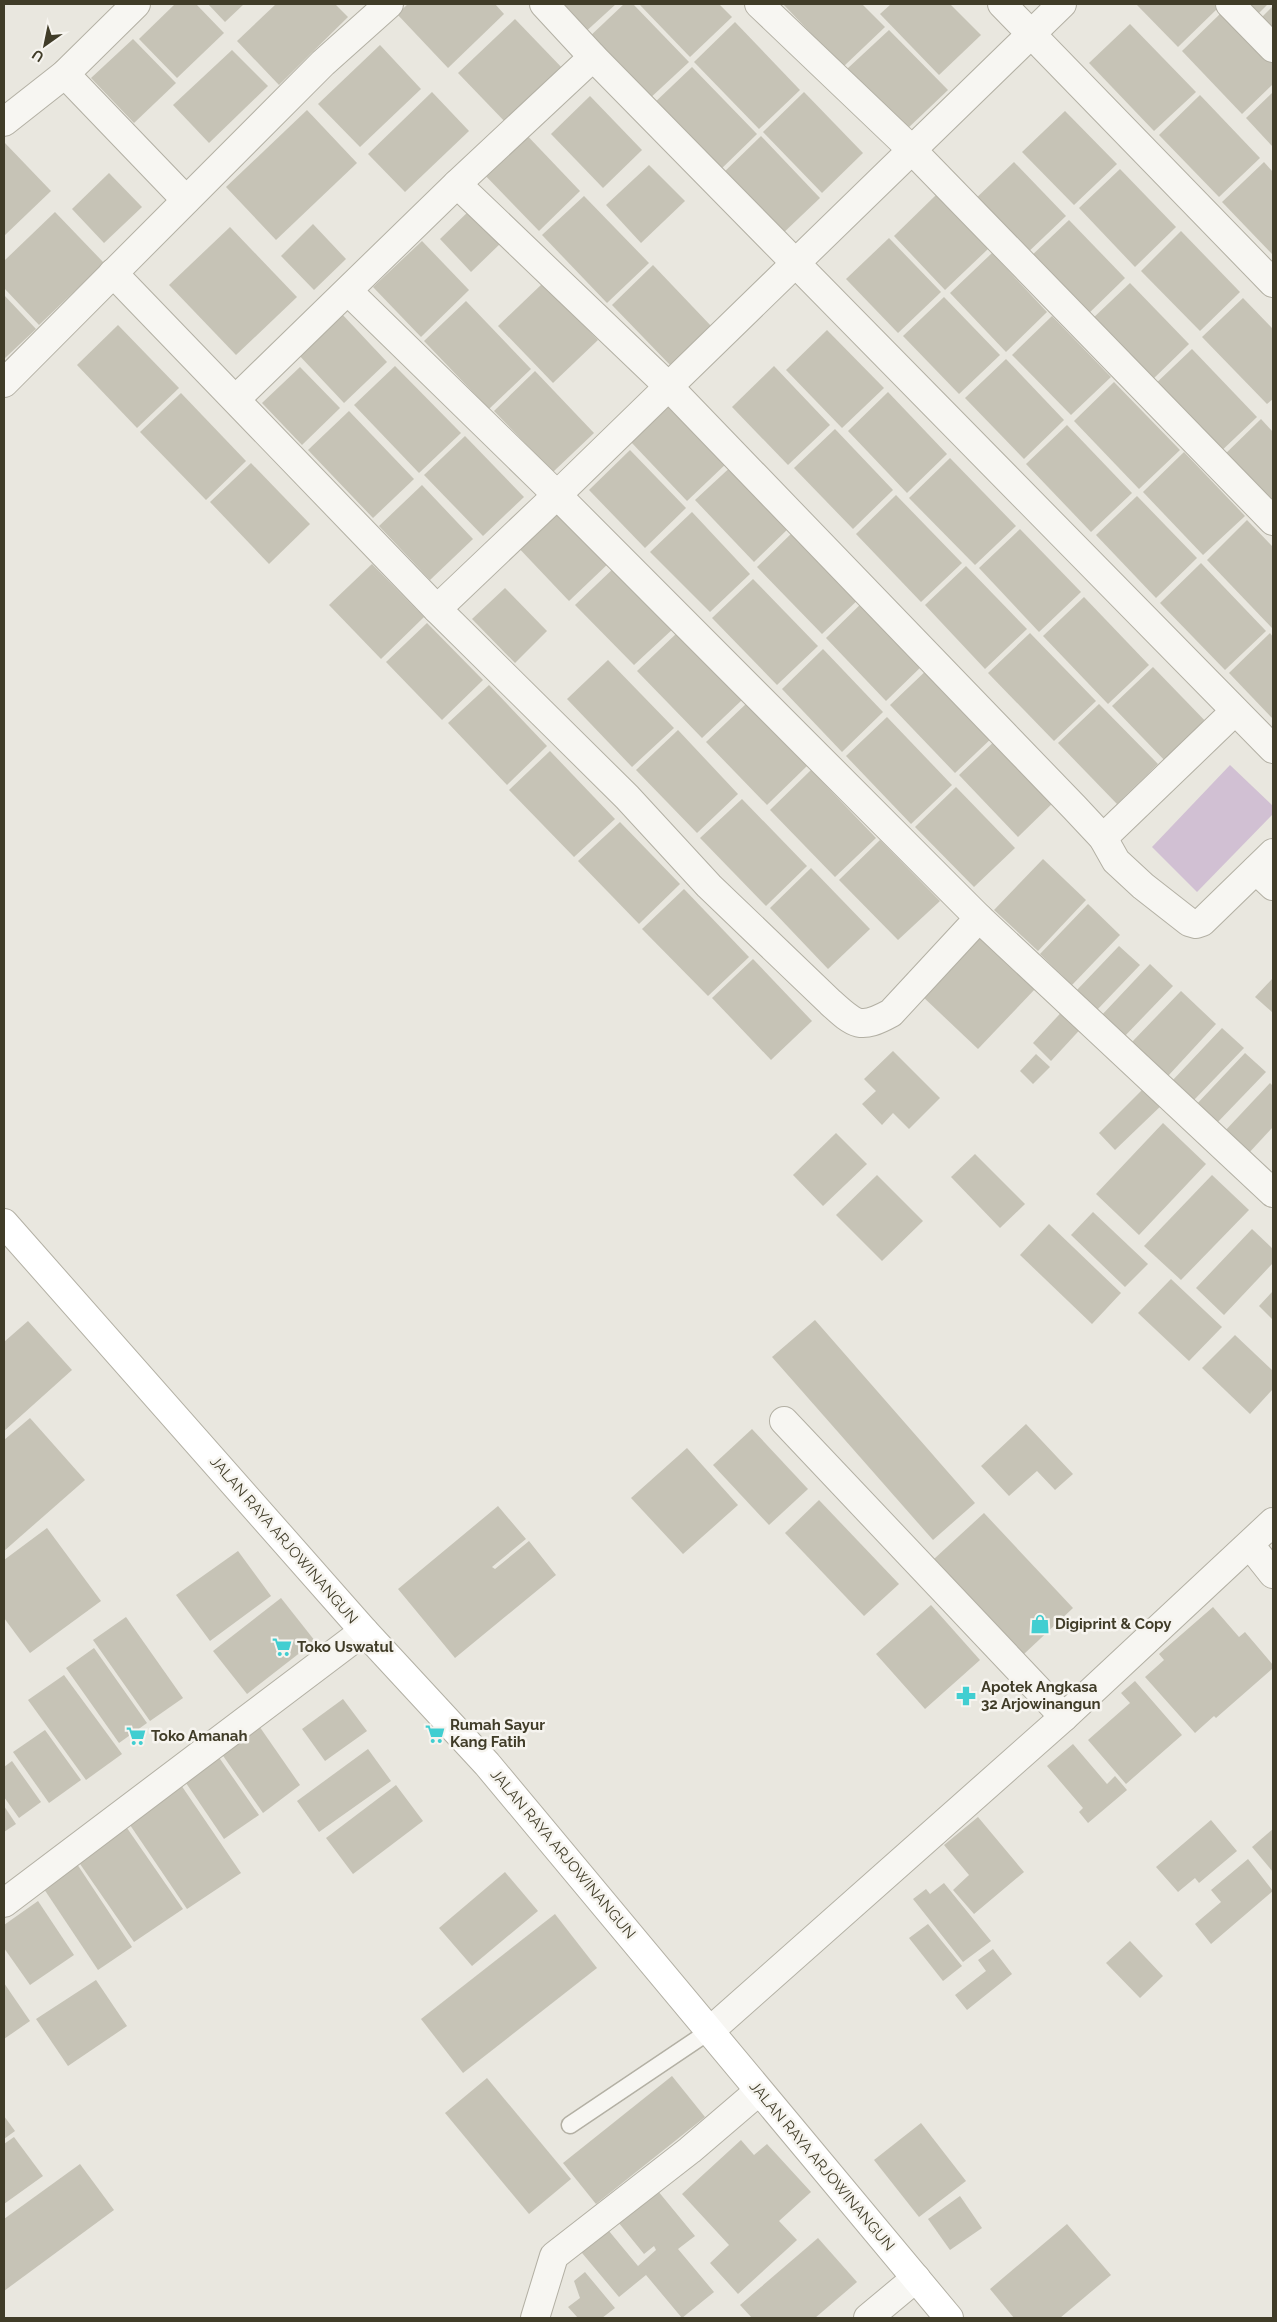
<svg xmlns="http://www.w3.org/2000/svg" width="1277" height="2322" font-family="Raleway,sans-serif">
	<rect width="100%" height="100%" fill="#e9e7df"/>
	<polygon fill="#d1c0d3" points="1230,765 1273,806 1273,814 1197,892 1152,847"/>
	<g fill="#c6c3b6">
		<polygon points="175,4 196,4 224,33 177,78 139,39"/>
		<polygon points="208,4 244,4 225,22"/>
		<polygon points="276,4 335,4 348,17 279,85 237,41"/>
		<polygon points="408,4 495,4 504,14 448,68 397,14"/>
		<polygon points="552,4 616,4 582,35"/>
		<polygon points="624,4 633,4 689,62 647,101 587,39"/>
		<polygon points="639,4 719,4 732,17 690,57"/>
		<polygon points="783,4 862,4 885,27 843,67"/>
		<polygon points="891,4 950,4 981,35 939,75 880,14"/>
		<polygon points="1136,4 1214,4 1218,8 1178,47"/>
		<polygon points="1248,4 1268,4 1258,14"/>
		<polygon points="1273,6 1273,29 1262,17"/>
		<polygon points="1223,11 1273,63 1273,84 1242,114 1182,51"/>
		<polygon points="515,19 566,72 509,126 458,73"/>
		<polygon points="735,22 800,90 759,129 694,62"/>
		<polygon points="1130,24 1196,92 1154,131 1089,63"/>
		<polygon points="889,30 948,90 906,130 847,69"/>
		<polygon points="133,39 176,83 134,123 91,78"/>
		<polygon points="380,45 421,89 360,147 318,104"/>
		<polygon points="232,50 268,86 209,143 173,105"/>
		<polygon points="692,67 757,134 716,174 651,106"/>
		<polygon points="432,92 469,131 405,192 368,154"/>
		<polygon points="804,92 863,153 822,193 763,132"/>
		<polygon points="1273,92 1273,147 1246,118"/>
		<polygon points="1200,95 1260,158 1219,197 1159,135"/>
		<polygon points="590,96 642,150 603,188 551,134"/>
		<polygon points="307,110 357,163 276,240 226,187"/>
		<polygon points="1065,111 1117,164 1074,205 1022,152"/>
		<polygon points="520,128 580,191 539,231 478,168"/>
		<polygon points="761,136 820,198 779,237 720,176"/>
		<polygon points="4,142 51,191 4,236"/>
		<polygon points="1014,162 1066,216 1023,257 971,203"/>
		<polygon points="1264,162 1273,172 1273,255 1222,202"/>
		<polygon points="649,165 685,201 641,243 606,205"/>
		<polygon points="1120,169 1176,227 1135,267 1079,208"/>
		<polygon points="109,173 142,207 104,243 72,209"/>
		<polygon points="936,195 988,249 945,290 894,236"/>
		<polygon points="584,196 649,263 607,303 542,235"/>
		<polygon points="472,208 504,240 471,272 440,239"/>
		<polygon points="55,212 104,263 39,325 4,288 4,261"/>
		<polygon points="1069,220 1125,278 1084,318 1027,260"/>
		<polygon points="313,224 346,259 314,290 281,256"/>
		<polygon points="230,227 297,297 236,355 169,285"/>
		<polygon points="1181,231 1240,292 1200,331 1141,271"/>
		<polygon points="889,238 941,292 898,333 846,279"/>
		<polygon points="422,241 469,290 421,337 373,287"/>
		<polygon points="992,253 1047,312 1006,352 950,293"/>
		<polygon points="653,265 712,327 671,366 612,305"/>
		<polygon points="543,283 598,340 553,383 498,326"/>
		<polygon points="1130,283 1189,344 1149,383 1090,321"/>
		<polygon points="4,295 36,329 4,359"/>
		<polygon points="944,297 1000,355 959,394 903,336"/>
		<polygon points="1243,298 1273,329 1273,399 1267,404 1202,337"/>
		<polygon points="466,301 531,369 489,409 424,341"/>
		<polygon points="340,312 387,362 344,403 297,353"/>
		<polygon points="1052,316 1111,377 1071,415 1012,355"/>
		<polygon points="118,325 179,388 137,428 77,365"/>
		<polygon points="827,330 884,388 842,428 786,370"/>
		<polygon points="1192,349 1257,417 1216,456 1151,388"/>
		<polygon points="1006,359 1064,420 1024,459 965,398"/>
		<polygon points="395,366 461,433 419,473 354,405"/>
		<polygon points="774,366 830,425 788,465 732,407"/>
		<polygon points="300,367 340,408 302,445 262,403"/>
		<polygon points="535,371 594,433 553,472 494,411"/>
		<polygon points="1114,382 1180,450 1139,489 1074,421"/>
		<polygon points="888,392 947,454 907,493 848,431"/>
		<polygon points="181,393 246,461 206,500 140,432"/>
		<polygon points="673,403 729,461 687,501 631,442"/>
		<polygon points="349,411 414,479 373,518 308,450"/>
		<polygon points="1261,419 1273,432 1273,514 1220,459"/>
		<polygon points="1067,425 1132,493 1091,532 1026,464"/>
		<polygon points="835,429 893,490 853,529 794,468"/>
		<polygon points="465,436 524,497 483,536 424,475"/>
		<polygon points="630,450 686,508 645,548 589,490"/>
		<polygon points="1184,452 1245,516 1203,555 1143,492"/>
		<polygon points="950,458 1016,526 975,565 909,498"/>
		<polygon points="736,462 794,523 754,562 695,500"/>
		<polygon points="251,463 310,524 269,564 210,502"/>
		<polygon points="422,485 473,539 430,580 379,526"/>
		<polygon points="896,495 962,563 921,602 856,534"/>
		<polygon points="1137,496 1197,558 1156,598 1096,535"/>
		<polygon points="555,503 611,561 569,601 514,543"/>
		<polygon points="692,512 750,574 710,612 650,552"/>
		<polygon points="1247,520 1273,547 1272,628 1207,560"/>
		<polygon points="797,528 862,596 822,634 757,567"/>
		<polygon points="1020,529 1081,592 1039,632 979,568"/>
		<polygon points="1201,563 1266,631 1225,670 1160,603"/>
		<polygon points="372,564 424,617 381,659 329,605"/>
		<polygon points="616,566 675,627 634,665 575,605"/>
		<polygon points="966,566 1027,629 985,669 925,605"/>
		<polygon points="753,579 818,646 777,685 712,618"/>
		<polygon points="505,588 547,631 515,663 472,619"/>
		<polygon points="1084,597 1149,665 1108,704 1043,636"/>
		<polygon points="867,598 927,661 886,701 826,638"/>
		<polygon points="427,623 483,680 442,720 386,662"/>
		<polygon points="678,632 743,699 702,738 637,671"/>
		<polygon points="1030,633 1096,701 1054,741 988,673"/>
		<polygon points="1270,633 1273,637 1273,719 1229,673"/>
		<polygon points="823,649 883,712 842,752 782,689"/>
		<polygon points="608,660 674,728 632,767 567,699"/>
		<polygon points="931,666 996,734 955,773 890,705"/>
		<polygon points="1153,667 1212,728 1171,767 1112,706"/>
		<polygon points="489,685 547,746 507,785 448,723"/>
		<polygon points="748,702 808,765 767,805 706,742"/>
		<polygon points="1099,704 1158,764 1117,804 1058,743"/>
		<polygon points="887,717 952,785 911,824 846,756"/>
		<polygon points="678,730 738,794 697,833 636,770"/>
		<polygon points="1000,736 1059,797 1018,837 959,775"/>
		<polygon points="550,751 615,819 574,857 509,790"/>
		<polygon points="811,770 876,838 835,877 770,810"/>
		<polygon points="956,787 1015,848 974,887 915,827"/>
		<polygon points="742,799 807,866 766,906 700,838"/>
		<polygon points="620,822 680,884 639,924 578,861"/>
		<polygon points="880,840 940,901 898,940 839,880"/>
		<polygon points="1043,859 1086,900 1038,951 994,910"/>
		<polygon points="811,868 870,929 828,969 770,908"/>
		<polygon points="684,889 749,957 708,996 642,929"/>
		<polygon points="1088,904 1120,935 1072,985 1040,954"/>
		<polygon points="979,934 1036,988 978,1049 921,995"/>
		<polygon points="1119,946 1140,965 1096,1011 1076,991"/>
		<polygon points="753,959 812,1021 771,1060 712,998"/>
		<polygon points="1150,964 1173,986 1122,1039 1100,1017"/>
		<polygon points="1273,978 1273,1013 1255,997"/>
		<polygon points="1181,991 1216,1024 1168,1076 1132,1042"/>
		<polygon points="1068,1005 1087,1022 1051,1061 1033,1043"/>
		<polygon points="1222,1028 1244,1048 1193,1101 1172,1081"/>
		<polygon points="893,1051 940,1098 909,1129 893,1113 882,1125 862,1104 876,1091 864,1079"/>
		<polygon points="1245,1053 1266,1072 1214,1126 1194,1107"/>
		<polygon points="1036,1054 1050,1067 1033,1084 1020,1071"/>
		<polygon points="1270,1083 1273,1086 1273,1127 1247,1155 1223,1133"/>
		<polygon points="1148,1084 1165,1102 1115,1150 1099,1133"/>
		<polygon points="1163,1123 1206,1164 1139,1235 1096,1194"/>
		<polygon points="836,1133 867,1164 823,1206 793,1175"/>
		<polygon points="975,1154 1025,1204 1000,1228 951,1177"/>
		<polygon points="877,1175 923,1221 882,1261 836,1215"/>
		<polygon points="1212,1175 1249,1210 1181,1280 1144,1246"/>
		<polygon points="1093,1212 1148,1264 1125,1287 1071,1235"/>
		<polygon points="1049,1224 1121,1293 1092,1324 1020,1255"/>
		<polygon points="1252,1229 1273,1249 1273,1263 1224,1315 1196,1288"/>
		<polygon points="1171,1279 1222,1327 1189,1361 1138,1313"/>
		<polygon points="1273,1291 1273,1320 1259,1306"/>
		<polygon points="815,1320 975,1503 933,1540 772,1357"/>
		<polygon points="28,1321 72,1370 4,1431 4,1342"/>
		<polygon points="1235,1335 1273,1371 1273,1389 1250,1414 1202,1368"/>
		<polygon points="30,1418 85,1480 4,1551 4,1440"/>
		<polygon points="1026,1424 1073,1474 1055,1490 1037,1471 1009,1496 981,1466"/>
		<polygon points="752,1429 808,1489 769,1525 713,1465"/>
		<polygon points="687,1448 738,1505 683,1554 631,1498"/>
		<polygon points="819,1500 899,1584 864,1616 785,1533"/>
		<polygon points="498,1506 526,1539 492,1567 495,1569 529,1541 556,1575 455,1658 398,1589"/>
		<polygon points="984,1513 1073,1608 1024,1654 934,1559"/>
		<polygon points="47,1528 101,1601 30,1653 4,1618 4,1560"/>
		<polygon points="238,1551 271,1596 210,1641 176,1595"/>
		<polygon points="281,1598 315,1641 247,1694 213,1651"/>
		<polygon points="931,1605 980,1660 925,1709 876,1654"/>
		<polygon points="1213,1607 1239,1637 1245,1632 1273,1665 1273,1668 1216,1718 1214,1716 1195,1733 1145,1677 1164,1660 1159,1654"/>
		<polygon points="126,1617 183,1698 150,1721 93,1640"/>
		<polygon points="94,1648 147,1723 119,1743 66,1668"/>
		<polygon points="64,1675 122,1754 86,1780 28,1700"/>
		<polygon points="1135,1681 1182,1735 1126,1784 1088,1740 1130,1703 1121,1693"/>
		<polygon points="343,1699 367,1731 325,1761 302,1729"/>
		<polygon points="257,1723 300,1785 263,1813 219,1750"/>
		<polygon points="45,1730 81,1780 49,1803 13,1752"/>
		<polygon points="1073,1744 1107,1784 1115,1776 1127,1790 1088,1823 1079,1812 1083,1808 1047,1766"/>
		<polygon points="368,1749 391,1781 319,1832 297,1801"/>
		<polygon points="218,1756 259,1815 224,1839 184,1780"/>
		<polygon points="12,1761 41,1802 19,1818 4,1797 4,1767"/>
		<polygon points="181,1785 241,1873 187,1909 128,1822"/>
		<polygon points="396,1785 423,1821 353,1874 326,1838"/>
		<polygon points="4,1806 16,1824 4,1832"/>
		<polygon points="978,1817 1024,1872 974,1914 953,1890 969,1875 944,1845"/>
		<polygon points="1211,1820 1237,1851 1199,1883 1195,1878 1178,1892 1156,1867"/>
		<polygon points="127,1828 183,1909 134,1942 78,1861"/>
		<polygon points="1273,1829 1273,1872 1252,1847"/>
		<polygon points="1248,1859 1273,1891 1211,1944 1195,1924 1221,1902 1211,1890"/>
		<polygon points="75,1861 132,1947 98,1970 40,1883"/>
		<polygon points="505,1872 538,1911 472,1966 439,1928"/>
		<polygon points="944,1883 991,1941 963,1962 913,1899 926,1889 930,1894"/>
		<polygon points="38,1901 74,1955 30,1985 4,1948 4,1925"/>
		<polygon points="555,1914 597,1968 463,2073 421,2019"/>
		<polygon points="928,1924 962,1966 943,1981 909,1938"/>
		<polygon points="1130,1941 1163,1976 1140,1998 1106,1963"/>
		<polygon points="993,1949 1012,1974 967,2010 955,1995 986,1971 978,1960"/>
		<polygon points="96,1980 127,2026 68,2066 36,2019"/>
		<polygon points="4,1983 30,2021 4,2039"/>
		<polygon points="672,2076 705,2117 596,2204 563,2163"/>
		<polygon points="487,2078 571,2179 529,2214 445,2113"/>
		<polygon points="4,2116 15,2131 4,2139"/>
		<polygon points="921,2123 966,2181 919,2217 874,2160"/>
		<polygon points="14,2137 43,2176 4,2204 4,2144"/>
		<polygon points="741,2140 754,2155 767,2144 811,2192 779,2221 797,2240 738,2294 710,2263 729,2245 682,2194"/>
		<polygon points="80,2164 114,2210 4,2291 4,2219"/>
		<polygon points="653,2185 695,2236 678,2249 714,2292 682,2318 646,2275 619,2297 577,2247 604,2225 638,2266 656,2250 654,2246 644,2254 614,2217"/>
		<polygon points="960,2196 982,2228 950,2250 928,2219"/>
		<polygon points="1067,2224 1111,2275 1060,2318 1014,2318 990,2289"/>
		<polygon points="818,2238 857,2282 815,2318 752,2318 740,2305"/>
		<polygon points="585,2272 615,2308 602,2318 578,2318 568,2307 580,2298 574,2281"/>
	</g>
	<g fill="none" stroke-linecap="round" stroke-linejoin="round">
		<defs>
			<polyline id="service" points="570,2125 711,2030"/>
			<g id="minor">
				<polyline points="544,4 593,57 1273,749"/>
				<polyline points="759,4 911,149 1273,521"/>
				<polyline points="1002,4 1273,283"/>
				<polyline points="1230,4 1273,48"/>
				<polyline points="65,74 186,200"/>
				<polyline points="4,122 65,74 136,4"/>
				<polyline points="457,184 668,386 1074,807 1103,838 1116,861 1143,886 1189,922 1196,924 1202,922 1273,853"/>
				<path d="M 113,273 L 437,609 L 627,797 L 709,886 L 830,1002 C 855,1025 860,1030 891,1013 L 979,918 L 557,495 L 348,291"/>
				<polyline points="4,383 323,63 389,4"/>
				<polyline points="236,399 457,184 593,57"/>
				<polyline points="437,609 557,495 1062,4"/>
				<polyline points="1103,838 1235,711"/>
				<polyline points="1256,870 1273,886"/>
				<polyline points="979,918 1273,1193"/>
				<polyline points="784,1421 1064,1717"/>
				<polyline points="1250,1545 1273,1574"/>
				<polyline points="4,1903 364,1631"/>
				<polyline points="711,2030 1064,1717 1273,1522"/>
				<polyline points="535,2318 554,2256 690,2150 759,2091"/>
				<polyline points="868,2318 916,2278"/>
			</g>
			<polyline id="secondary" points="4,1223 364,1631 487,1764 949,2318"/>
		</defs>
		<use href="#service" stroke="#b3b0a4" stroke-width="19"/>
		<use href="#minor" stroke="#b3b0a4" stroke-width="30"/>
		<use href="#secondary" stroke="#b3b0a4" stroke-width="30"/>
		<use href="#service" stroke="#f7f6f2" stroke-width="16"/>
		<use href="#minor" stroke="#f7f6f2" stroke-width="28"/>
		<use href="#secondary" stroke="#fff" stroke-width="28"/>
	</g>
	<defs>
		<symbol id="shop-bare" viewBox="-9 -9 18 18"><path d="M-5-2.5h2.3a2.7 3.5 0 0 1 5.4 0H5L5.5 6h-11ZM-1.5-2.5h3a1.5 2.3 0 0 0-3 0Z" fill="#41ced1" stroke="#f6f4ef" stroke-width="2.5" paint-order="stroke"/></symbol>
		<symbol id="supermarket-bare" viewBox="-9 -9 18 18"><path d="M-6-5.5h2.5l.6 2H6L4.5 2H-2.5L-4.4-4H-6ZM-1.5 3.2a1.3 1.3 0 1 0 .1 0ZM3 3.2a1.3 1.3 0 1 0 .1 0Z" fill="#41ced1" stroke="#f6f4ef" stroke-width="2.5" paint-order="stroke"/></symbol>
		<symbol id="pharmacy-bare" viewBox="-9 -9 18 18"><path d="M-2-6h4v4h4v4h-4v4h-4v-4h-4v-4h4Z" fill="#41ced1" stroke="#f6f4ef" stroke-width="2.5" paint-order="stroke"/></symbol>
	</defs>
	<g fill-rule="evenodd">
		<use href="#shop-bare" x="1026" y="1610" width="28" height="28"/>
		<use href="#supermarket-bare" x="268" y="1633" width="28" height="28"/>
		<use href="#pharmacy-bare" x="952" y="1682" width="28" height="28"/>
		<use href="#supermarket-bare" x="421" y="1720" width="28" height="28"/>
		<use href="#supermarket-bare" x="122" y="1722" width="28" height="28"/>
	</g>
	<g text-anchor="middle" dominant-baseline="central" stroke-width="5" stroke-linejoin="round" paint-order="stroke">
		<g font-size="15" fill="#403c28" stroke="#f6f4ef">
			<text transform="translate(284 1540) rotate(49)">JALAN RAYA ARJOWINANGUN</text>
			<text transform="translate(563 1854) rotate(50)">JALAN RAYA ARJOWINANGUN</text>
			<text transform="translate(822 2166) rotate(50)">JALAN RAYA ARJOWINANGUN</text>
		</g>
		<g font-size="15" font-weight="bold" fill="#403c28" stroke="#f6f4ef" text-anchor="start">
			<text x="1055" y="1624">Digiprint &amp; Copy</text>
			<text x="297" y="1647">Toko Uswatul</text>
			<text x="981" y="1687">Apotek Angkasa<tspan x="981" dy="17">32 Arjowinangun</tspan></text>
			<text x="450" y="1725">Rumah Sayur<tspan x="450" dy="17">Kang Fatih</tspan></text>
			<text x="151" y="1736">Toko Amanah</text>
		</g>
	</g>
	<rect width="1277" height="2322" fill="none" stroke="#403c28" stroke-width="10"/>
	<g transform="translate(45 45) rotate(213)" stroke="#f6f4ef" stroke-width="4" paint-order="stroke">
	<path d="M0-4L9 19L0 12L-9 19Z" fill="#403c28"/>
	<text y="-8" font-size="14" font-weight="bold" text-anchor="middle" fill="#403c28">U</text>
	</g>
</svg>
